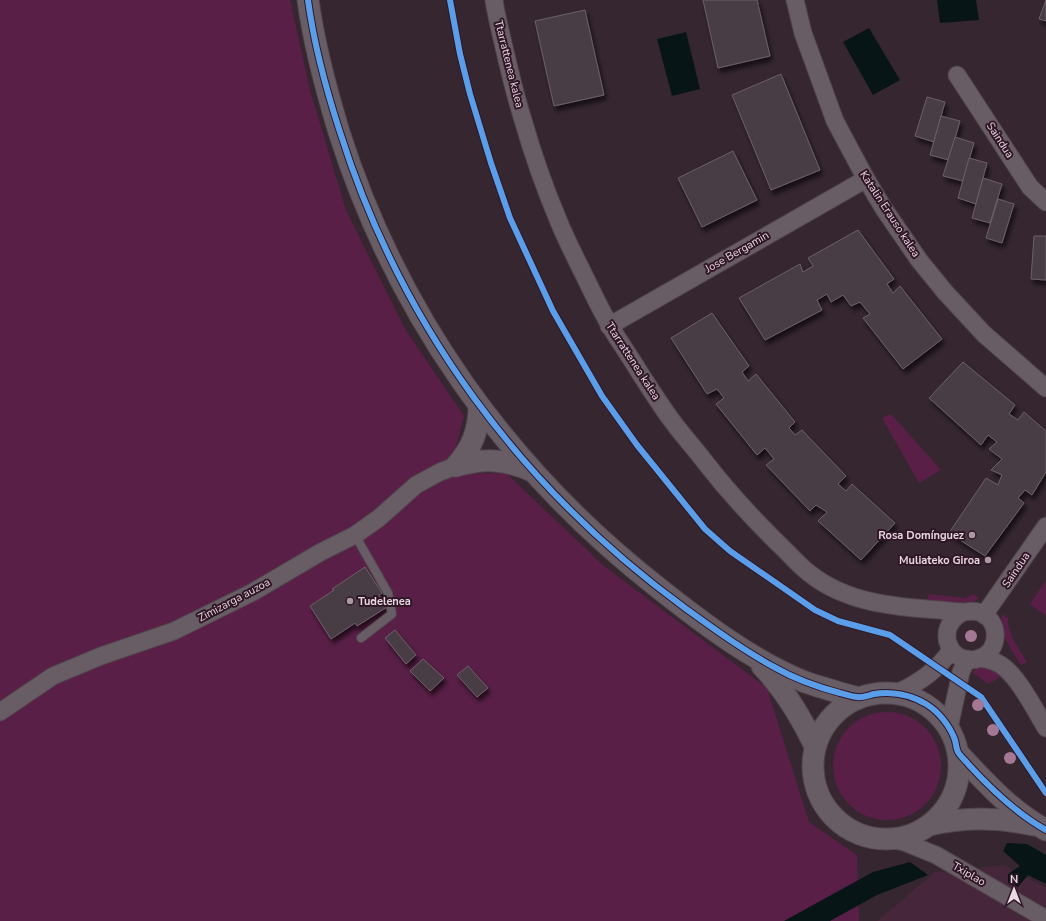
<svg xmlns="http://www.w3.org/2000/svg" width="1046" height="921" font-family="'Nunito Sans',sans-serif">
	<defs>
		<filter id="shadow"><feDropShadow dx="2.5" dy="4.5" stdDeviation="2" flood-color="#0009"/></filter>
	</defs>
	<rect width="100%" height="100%" fill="#352630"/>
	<polygon fill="#45263a" points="1004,865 1046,888 1046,921 877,921 935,872"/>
	<g fill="#591f47">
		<polygon points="0,0 290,0 310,90 346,210 405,329 464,416 449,474 506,473 604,566 767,688 809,822 857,855 859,921 0,921"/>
		<polygon points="891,414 941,470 919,483 882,418"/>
		<polygon points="1046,580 1046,616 1030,604"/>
		<path d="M 929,594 L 965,598 L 973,594 L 979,598 C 965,610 944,603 927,600 Z"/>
		<path d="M 1002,614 L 1008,618 C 1008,635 1018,647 1027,662 L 1021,665 C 1011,649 999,634 1002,614 Z"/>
		<polygon points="980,667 990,667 1002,676 988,684 972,672"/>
		<circle cx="887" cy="766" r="54"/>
	</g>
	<g fill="#071516">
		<polygon points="937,0 976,0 979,20 940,23"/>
		<polygon points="869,28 900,80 873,95 843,42"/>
		<polygon points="686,32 700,89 672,96 657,39"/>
		<polygon points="1007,843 1027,844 1046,855 1046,884 1028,875 1018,887 1008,883 1008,874 1020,866 1003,851"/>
		<polygon points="910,862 928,875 877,895 830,921 784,921 873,872"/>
	</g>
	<g fill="#493d45" stroke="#6d5f68" filter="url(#shadow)">
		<polygon points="703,0 757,0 770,56 718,68"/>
		<polygon points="1046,0 1046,21 1039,19"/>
		<polygon points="585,10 604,95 554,106 535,21"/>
		<polygon points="781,74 820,170 771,190 732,95"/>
		<polygon points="927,97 945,102 934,142 915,136"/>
		<polygon points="941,116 960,121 949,160 930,155"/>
		<polygon points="955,137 974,143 963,181 943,176"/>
		<polygon points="733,151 757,200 702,227 678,178"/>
		<polygon points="969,158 987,163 976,204 958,198"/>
		<polygon points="983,178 1002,184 990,223 972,218"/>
		<polygon points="998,199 1014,204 1002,243 986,238"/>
		<polygon points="858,230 894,279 887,284 893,293 900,286 942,339 903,369 863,318 870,314 860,302 851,306 843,295 831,302 827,294 817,300 822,310 765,340 739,298 800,264 803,272 813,266 808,258"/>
		<polygon points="1034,236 1046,236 1046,280 1031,279"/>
		<polygon points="712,313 749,366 742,372 748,381 756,374 795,422 789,428 795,435 802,430 846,476 838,484 846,491 852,484 895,523 861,560 818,521 827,512 816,505 810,511 766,465 774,459 765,448 757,455 716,404 724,398 717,389 707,394 671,338"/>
		<polygon points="963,362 1015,405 1009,414 1018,420 1024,412 1046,431 1046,472 1032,495 1025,490 1018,498 1024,503 985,556 949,533 986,478 998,485 1002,475 991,470 1002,459 989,449 997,442 988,435 981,445 929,398"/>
		<polygon points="365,567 382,593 379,595 387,607 357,626 355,623 331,639 310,606 334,590 332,589"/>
		<polygon points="395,630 416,655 406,664 385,638"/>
		<polygon points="423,659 444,678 430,691 410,671"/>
		<polygon points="468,666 488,688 477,697 457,675"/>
	</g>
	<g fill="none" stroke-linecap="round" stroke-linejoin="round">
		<defs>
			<polyline id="service" points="355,535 388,593 392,614 361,638"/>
			<g id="minor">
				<path d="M 494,0 C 496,15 500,29 503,43 C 509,69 515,95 523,120 C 533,155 545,189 559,222 C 566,239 574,255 582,271 C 591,289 599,307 609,324 C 616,337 625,349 633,362 C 643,378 654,395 665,411 C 677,429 692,445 705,462 C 729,493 756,522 784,549 C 792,557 800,566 809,573 C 846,603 895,607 940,610 C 948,611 957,612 965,612 C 970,611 974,611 979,612 C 1000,619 1001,650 980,658 C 952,669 931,629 963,612"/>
				<polyline points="795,0 803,33 835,121 866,179 884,209 919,260 945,292 984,334 1046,388"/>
				<polyline points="957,75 1030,187 1046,202"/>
				<polyline points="609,326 866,179"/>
				<polyline points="984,615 1046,526"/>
				<path d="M 980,658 C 987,659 995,661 1001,665 C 1018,676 1035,710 1046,728"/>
				<path d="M 897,693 C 919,683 938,670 951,650"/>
				<polyline points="0,712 53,676 101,656 174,631 253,592 321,552 355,535 379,518 416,485 440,472 456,466"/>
				<polyline points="949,728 961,672 967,659"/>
				<polyline points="887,839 904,842 936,855 1046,919"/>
			</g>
			<g id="tertiary">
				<path d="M 308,0 C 314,45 326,89 339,132 C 397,314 506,468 656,586 C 700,621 752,661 805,682 C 822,688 841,693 859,698"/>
				<path d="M 456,466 C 485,458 505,459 532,471"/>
				<path d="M 456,466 C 472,448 479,430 479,406"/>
				<path d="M 762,666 C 785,690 801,717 815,746"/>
				<circle cx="886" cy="766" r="73"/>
				<path d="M 958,753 C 984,781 1012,812 1046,830"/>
				<path d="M 929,825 C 964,817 998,817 1033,825"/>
			</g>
		</defs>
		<use href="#service" stroke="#51444c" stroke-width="10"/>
		<use href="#minor" stroke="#51444c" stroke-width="19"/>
		<use href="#tertiary" stroke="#51444c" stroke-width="23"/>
		<use href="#service" stroke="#695d65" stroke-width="8"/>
		<use href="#minor" stroke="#695d65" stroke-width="17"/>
		<use href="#tertiary" stroke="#695d65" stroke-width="21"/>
		<defs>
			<g id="cycleway">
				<path d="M 308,0 C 314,45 326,89 340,132 C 401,326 522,489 685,608 C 714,629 743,650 774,667 C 795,679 817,687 840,693 C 845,694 852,697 857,697 C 863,698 869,695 874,694 C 892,691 911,695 926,704 C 939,712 950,726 955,740 C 956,744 956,748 958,752 C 960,756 966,761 969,765 C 991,789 1017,814 1046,830"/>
				<polyline points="450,0 460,54 470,94 491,163 510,218 553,311 602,396 637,445 705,529 730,551 815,610 838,621 890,635 981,697 1046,793"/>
			</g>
		</defs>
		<use href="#cycleway" stroke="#301727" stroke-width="8"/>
		<use href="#cycleway" stroke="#5a9eea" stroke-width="6"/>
	</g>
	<g fill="#a47793">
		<circle cx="971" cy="636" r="6"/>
		<circle cx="978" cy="705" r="6"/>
		<circle cx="993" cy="730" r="6"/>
		<circle cx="1010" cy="758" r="6"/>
	</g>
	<g fill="#aa99a3" stroke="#301727" stroke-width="1.5">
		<circle cx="972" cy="535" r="4"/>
		<circle cx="988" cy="560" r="4"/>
		<circle cx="350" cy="601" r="4"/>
	</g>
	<g text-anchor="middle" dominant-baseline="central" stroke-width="4" stroke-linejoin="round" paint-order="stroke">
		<g font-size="11" fill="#e9d7e1" stroke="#301727">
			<text transform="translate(509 64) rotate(76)">Ttarrattenea kalea</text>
			<text transform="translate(1000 140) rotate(57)">Saindua</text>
			<text transform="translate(890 214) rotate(57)">Katalin Erauso kalea</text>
			<text transform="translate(737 252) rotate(-30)">Jose Bergamin</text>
			<text transform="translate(633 361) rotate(57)">Ttarrattenea kalea</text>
			<text transform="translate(1016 570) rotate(-56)">Saindua</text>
			<text transform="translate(234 600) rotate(-28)">Zimizarga auzoa</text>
			<text transform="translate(969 874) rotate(30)">Txiplao</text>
		</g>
		<g font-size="11" font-weight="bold" fill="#e9d7e1" stroke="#301727" text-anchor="end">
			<text x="964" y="535">Rosa Domínguez</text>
			<text x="980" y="560">Muliateko Giroa</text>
			<text x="358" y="601" text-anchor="start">Tudelenea</text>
		</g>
	</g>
	<g transform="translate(1014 889)" stroke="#301727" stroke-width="3" paint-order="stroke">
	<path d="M0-3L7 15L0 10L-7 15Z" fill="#e9d7e1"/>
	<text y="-6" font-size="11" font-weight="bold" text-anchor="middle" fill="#e9d7e1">N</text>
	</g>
</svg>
